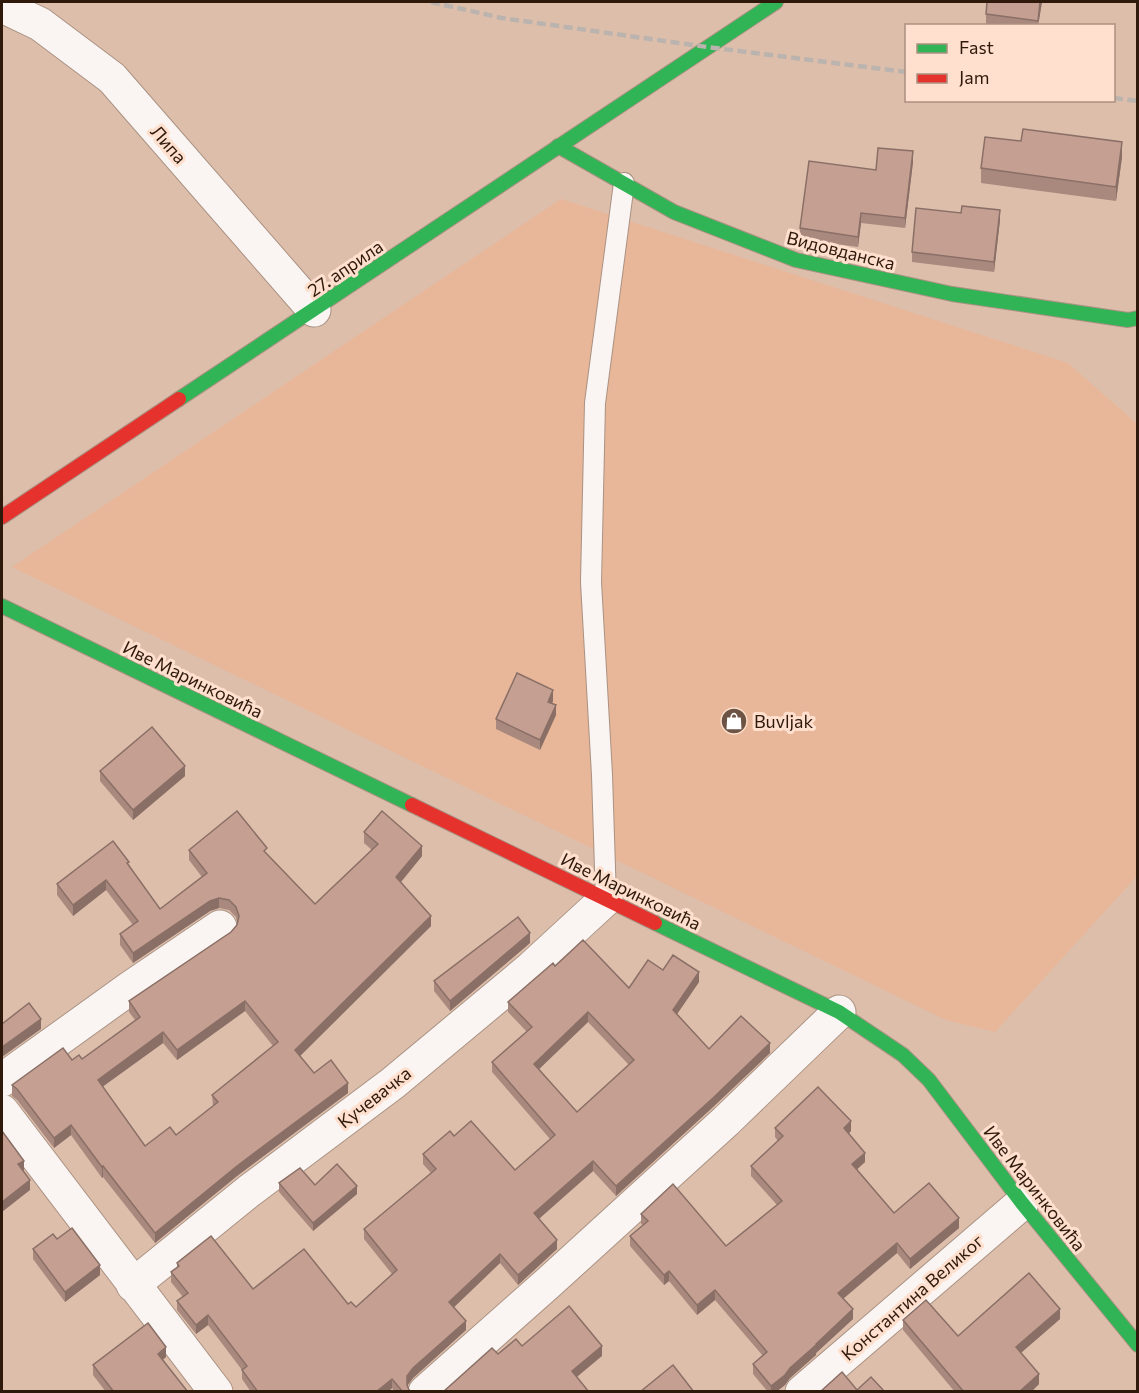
<svg xmlns="http://www.w3.org/2000/svg" width="1139" height="1393" font-family="Commissioner,sans-serif">
	<rect width="100%" height="100%" fill="#ddbeab"/>
	<polygon fill="#e8b698" points="561,199 1068,363 1137,424 1137,876 995,1032 946,1020 12,567"/>
	<g fill="none" stroke-linecap="round" stroke-linejoin="round">
		<defs>
			<polyline id="lane" points="606,899 602,775 591,582 595,403 624,183"/>
			<g id="street">
				<polyline points="2,6 40,24 112,78 314,310"/>
				<polyline points="2,1080 130,988 220,927"/>
				<polyline points="2,1111 216,1392"/>
				<polyline points="133,1285 249,1191 393,1083 530,969 606,899"/>
				<polyline points="425,1392 547,1284 726,1121 839,1012"/>
				<polyline points="802,1392 1022,1203"/>
			</g>
			<g id="fast">
				<polyline points="558,146 674,212 796,260 952,294 1128,320 1138,318"/>
				<polyline points="179,399 776,2"/>
				<polyline points="2,606 412,805"/>
				<polyline points="655,923 839,1012 903,1055 929,1080 1022,1203 1138,1345"/>
			</g>
			<g id="jam">
				<polyline points="2,517 179,399"/>
				<polyline points="412,805 655,923"/>
			</g>
		</defs>
		<use href="#lane" stroke="#aa9283" stroke-width="22"/>
		<use href="#street" stroke="#aa9283" stroke-width="35"/>
		<use href="#fast" stroke="#aa9283" stroke-width="16"/>
		<use href="#jam" stroke="#aa9283" stroke-width="16"/>
		<use href="#lane" stroke="#faf5f2" stroke-width="20"/>
		<use href="#street" stroke="#faf5f2" stroke-width="33"/>
		<use href="#fast" stroke="#30b455" stroke-width="14"/>
		<use href="#jam" stroke="#e5322d" stroke-width="14"/>
		<g stroke="#bbb3ae" stroke-width="4.5" stroke-dasharray="9 4.5" stroke-linecap="butt">
			<polyline points="431,2 502,18 707,47 906,72"/>
			<polyline points="1114,98 1138,101"/>
		</g>
	</g>
	<g fill="#a9897e" fill-rule="evenodd">
		<polygon points="1042,2 1038,26 993,26 986,24 986,14"/>
		<polygon points="1122,157 1116,201 981,183 981,168"/>
		<polygon points="913,162 905,228 861,223 858,247 800,239 800,228 876,170"/>
		<polygon points="1000,220 994,272 912,262 912,252"/>
		<polygon points="553,701 552,703 556,715 540,750 496,729 496,719"/>
		<polygon points="100,771 185,776 133,820 100,781"/>
		<path d="M 364,832 L 422,856 L 401,882 L 431,926 L 300,1056 L 314,1073 L 348,1093 L 237,1176 L 155,1243 L 103,1177 L 102,1178 L 71,1135 L 54,1148 L 17,1100 L 12,1096 L 12,1085 L 72,1060 L 82,1059 L 135,1020 L 129,1012 L 129,1001 L 231,932 L 237,925 L 237,922 L 236,917 L 229,910 L 219,908 L 210,911 L 133,963 L 120,945 L 120,934 L 133,925 L 106,890 L 73,916 L 57,895 L 57,884 L 129,867 L 160,909 L 202,877 L 189,860 L 189,850 L 267,854 L 315,904 L 372,850 L 364,843 ZM 245,1011 L 273,1046 L 212,1095 L 213,1106 L 176,1135 L 145,1146 L 102,1087 L 163,1043 L 177,1060 Z"/>
		<polygon points="530,943 450,1011 434,991 434,981"/>
		<path d="M 555,966 L 629,988 L 663,970 L 699,982 L 677,1014 L 709,1049 L 770,1053 L 713,1107 L 616,1196 L 593,1171 L 539,1219 L 557,1249 L 518,1285 L 500,1263 L 454,1307 L 466,1330 L 413,1378 L 407,1386 L 410,1392 L 395,1392 L 392,1388 L 388,1392 L 251,1392 L 242,1379 L 242,1370 L 208,1325 L 196,1334 L 177,1310 L 177,1301 L 183,1297 L 171,1282 L 171,1272 L 177,1267 L 177,1263 L 253,1289 L 348,1304 L 356,1307 L 392,1274 L 364,1239 L 364,1229 L 431,1173 L 423,1164 L 423,1154 L 454,1136 L 515,1170 L 550,1139 L 492,1072 L 492,1062 L 527,1032 L 508,1012 L 508,1002 ZM 588,1022 L 629,1065 L 577,1112 L 539,1069 Z"/>
		<polygon points="775,1128 851,1131 849,1133 865,1162 857,1169 894,1213 959,1228 910,1269 897,1253 843,1299 853,1319 816,1353 816,1355 790,1378 785,1385 776,1392 768,1392 753,1374 753,1364 763,1356 715,1300 697,1315 669,1281 664,1285 630,1246 630,1236 643,1225 641,1224 641,1214 726,1246 777,1205 751,1176 751,1166 778,1141 775,1137"/>
		<polygon points="279,1183 315,1185 357,1194 313,1231 279,1192"/>
		<polygon points="57,1239 100,1275 65,1302 33,1259 33,1249"/>
		<polygon points="1060,1319 1021,1353 1039,1384 1031,1392 955,1392 903,1330 903,1320 958,1336"/>
		<polygon points="166,1357 163,1360 188,1392 106,1392 93,1375 93,1365"/>
	</g>
	<g fill="#8a6f66">
		<polygon points="1040,2 1042,2 1038,26"/>
		<polygon points="1122,142 1122,157 1116,201 1116,187"/>
		<polygon points="913,151 913,162 905,228 905,218"/>
		<polygon points="1000,210 1000,220 994,272 994,262"/>
		<polygon points="861,213 861,223 858,247 858,237"/>
		<polygon points="553,690 553,701 548,712 548,702"/>
		<polygon points="556,705 556,715 540,750 540,740"/>
		<polygon points="185,766 185,776 133,820 133,810"/>
		<polygon points="422,846 422,856 396,888 396,877"/>
		<polygon points="106,880 106,890 73,916 73,905"/>
		<polygon points="219,898 219,908 210,911 133,963 133,953 210,901"/>
		<polygon points="431,916 431,926 295,1061 295,1050"/>
		<polygon points="530,933 530,943 450,1011 450,1001"/>
		<polygon points="699,972 699,982 673,1020 673,1010"/>
		<polygon points="245,1001 245,1011 177,1060 177,1050"/>
		<polygon points="588,1012 588,1022 534,1074 534,1064"/>
		<polygon points="41,1019 41,1029 2,1057 2,1047"/>
		<polygon points="163,1032 163,1043 98,1090 98,1080"/>
		<polygon points="770,1043 770,1053 713,1107 616,1196 616,1186"/>
		<polygon points="348,1083 348,1093 237,1176 155,1243 155,1233 237,1166"/>
		<polygon points="851,1121 851,1131 844,1138 844,1128"/>
		<polygon points="71,1125 71,1135 54,1148 54,1138"/>
		<polygon points="865,1153 865,1162 852,1174 852,1164"/>
		<polygon points="24,1161 24,1170 18,1174 18,1164"/>
		<polygon points="593,1161 593,1171 534,1223 534,1213"/>
		<polygon points="103,1166 103,1177 102,1178 102,1167"/>
		<polygon points="30,1180 30,1190 2,1212 2,1202"/>
		<polygon points="357,1186 357,1194 313,1231 313,1223"/>
		<polygon points="959,1218 959,1228 910,1269 910,1259"/>
		<polygon points="557,1240 557,1249 518,1285 518,1275"/>
		<polygon points="897,1243 897,1253 838,1303 838,1293"/>
		<polygon points="500,1254 500,1263 449,1312 449,1302"/>
		<polygon points="100,1265 100,1275 65,1302 65,1292"/>
		<polygon points="669,1271 669,1281 664,1285 664,1275"/>
		<polygon points="715,1290 715,1300 697,1315 697,1305"/>
		<polygon points="853,1309 853,1319 816,1353 816,1355 790,1378 785,1385 776,1392 771,1392 771,1386"/>
		<polygon points="1060,1309 1060,1319 1016,1357 1016,1347"/>
		<polygon points="208,1315 208,1325 196,1334 196,1325"/>
		<polygon points="466,1321 466,1330 413,1378 407,1386 407,1392 407,1376 413,1368"/>
		<polygon points="602,1346 602,1356 572,1381 572,1371"/>
		<polygon points="166,1347 166,1357 158,1363 158,1354"/>
		<polygon points="1039,1374 1039,1384 1031,1392 1019,1392"/>
		<polygon points="392,1379 392,1388 388,1392 376,1392"/>
	</g>
	<g fill="#c59f92" stroke="#8a6f66" stroke-width="1.5" fill-rule="evenodd">
		<polygon points="987,2 1040,2 1038,21 986,14"/>
		<polygon points="1023,129 1122,142 1116,187 981,168 985,137 1021,141"/>
		<polygon points="878,148 913,151 905,218 861,213 858,237 800,228 809,161 876,170"/>
		<polygon points="962,206 1000,210 994,262 912,252 916,208 961,213"/>
		<polygon points="517,673 553,690 548,702 556,705 540,740 496,719"/>
		<polygon points="152,727 185,766 133,810 100,771"/>
		<path d="M 237,811 L 267,848 L 264,851 L 315,904 L 378,844 L 364,832 L 382,811 L 422,846 L 396,877 L 431,916 L 295,1050 L 314,1073 L 331,1060 L 348,1083 L 237,1166 L 155,1233 L 103,1166 L 102,1167 L 71,1125 L 54,1138 L 17,1089 L 12,1085 L 63,1048 L 72,1060 L 79,1055 L 82,1059 L 140,1017 L 129,1001 L 231,932 L 237,925 L 239,916 L 236,907 L 229,900 L 219,898 L 210,901 L 133,953 L 120,934 L 138,921 L 106,880 L 73,905 L 57,884 L 113,841 L 129,862 L 127,863 L 160,909 L 207,873 L 189,850 ZM 245,1001 L 278,1042 L 212,1095 L 218,1102 L 176,1135 L 170,1127 L 145,1146 L 98,1080 L 163,1032 L 177,1050 Z"/>
		<polygon points="518,917 530,933 450,1001 434,981"/>
		<path d="M 583,940 L 629,988 L 648,960 L 663,970 L 673,955 L 699,972 L 673,1010 L 709,1049 L 741,1016 L 770,1043 L 713,1098 L 616,1186 L 593,1161 L 534,1213 L 557,1240 L 518,1275 L 500,1254 L 449,1302 L 466,1321 L 413,1368 L 407,1376 L 407,1385 L 410,1392 L 403,1392 L 392,1379 L 376,1392 L 258,1392 L 242,1370 L 247,1366 L 208,1315 L 196,1325 L 177,1301 L 188,1293 L 171,1272 L 179,1266 L 177,1263 L 211,1236 L 253,1289 L 304,1249 L 348,1304 L 351,1302 L 356,1307 L 397,1270 L 364,1229 L 436,1169 L 423,1154 L 450,1131 L 454,1136 L 471,1121 L 515,1170 L 555,1135 L 492,1062 L 532,1027 L 508,1002 L 553,963 L 555,966 ZM 588,1012 L 634,1060 L 577,1112 L 534,1064 Z"/>
		<polygon points="29,1003 41,1019 2,1047 2,1024"/>
		<polygon points="818,1087 851,1121 844,1128 865,1153 852,1164 894,1213 929,1183 959,1218 910,1259 897,1243 838,1293 853,1309 816,1344 816,1345 790,1368 785,1375 771,1386 753,1364 767,1352 715,1290 697,1305 669,1271 664,1275 630,1236 648,1221 641,1214 673,1184 726,1246 782,1201 751,1166 783,1136 775,1128"/>
		<polygon points="2,1131 24,1161 18,1164 30,1180 2,1202"/>
		<polygon points="337,1164 357,1186 313,1223 279,1183 300,1168 315,1185"/>
		<polygon points="72,1228 100,1265 65,1292 33,1249 53,1234 57,1239"/>
		<polygon points="1029,1273 1060,1309 1016,1347 1039,1374 1019,1392 964,1392 903,1320 926,1300 958,1336"/>
		<polygon points="569,1306 602,1346 572,1371 589,1392 443,1392 492,1348 498,1354 516,1339 522,1346"/>
		<polygon points="148,1323 166,1347 158,1354 188,1392 114,1392 93,1365"/>
		<polygon points="673,1365 694,1392 640,1392"/>
		<polygon points="842,1372 857,1390 871,1377 885,1392 820,1392"/>
	</g>
	<defs>
		<symbol id="shop-disc" viewBox="-11 -11 22 22"><circle r="9.5" fill="#6c5343" stroke="#ffe0ce"/><path d="M-5-2.5h2.3a2.7 3.5 0 0 1 5.4 0H5L5.5 6h-11ZM-1.5-2.5h3a1.5 2.3 0 0 0-3 0Z" fill="#fff"/></symbol>
	</defs>
	<g fill-rule="evenodd">
		<use href="#shop-disc" x="719" y="706" width="30" height="30"/>
	</g>
	<g text-anchor="middle" dominant-baseline="central" stroke-width="6" stroke-linejoin="round" paint-order="stroke">
		<g font-size="18" fill="#2f190b" stroke="#ffe0ce">
			<text transform="translate(169 144) rotate(49)">Липа</text>
			<text transform="translate(841 250) rotate(14)">Видовданска</text>
			<text transform="translate(345 268) rotate(-34)">27. априла</text>
			<text transform="translate(193 679) rotate(26)">Иве Маринковића</text>
			<text transform="translate(631 891) rotate(26)">Иве Маринковића</text>
			<text transform="translate(374 1097) rotate(-38)">Кучевачка</text>
			<text transform="translate(1035 1188) rotate(52)">Иве Маринковића</text>
			<text transform="translate(912 1297) rotate(-41)">Константина Великог</text>
		</g>
		<g font-size="18" fill="#2f190b" stroke="#ffe0ce" text-anchor="start">
			<text x="754" y="721">Buvljak</text>
		</g>
	</g>
	<rect width="1139" height="1393" fill="none" stroke="#2f190b" stroke-width="6"/>
	<rect x="905" y="24" width="210" height="78" fill="#ffe0ce" stroke="#ac9080" stroke-width="1.5"/>
	<rect x="917" y="44" width="30" height="9" fill="#30b455" stroke="#ac9080" stroke-width="1.5"/>
	<text x="959" y="54" font-size="18" fill="#2f190b">Fast</text>
	<rect x="917" y="74" width="30" height="9" fill="#e5322d" stroke="#ac9080" stroke-width="1.5"/>
	<text x="959" y="84" font-size="18" fill="#2f190b">Jam</text>
</svg>
